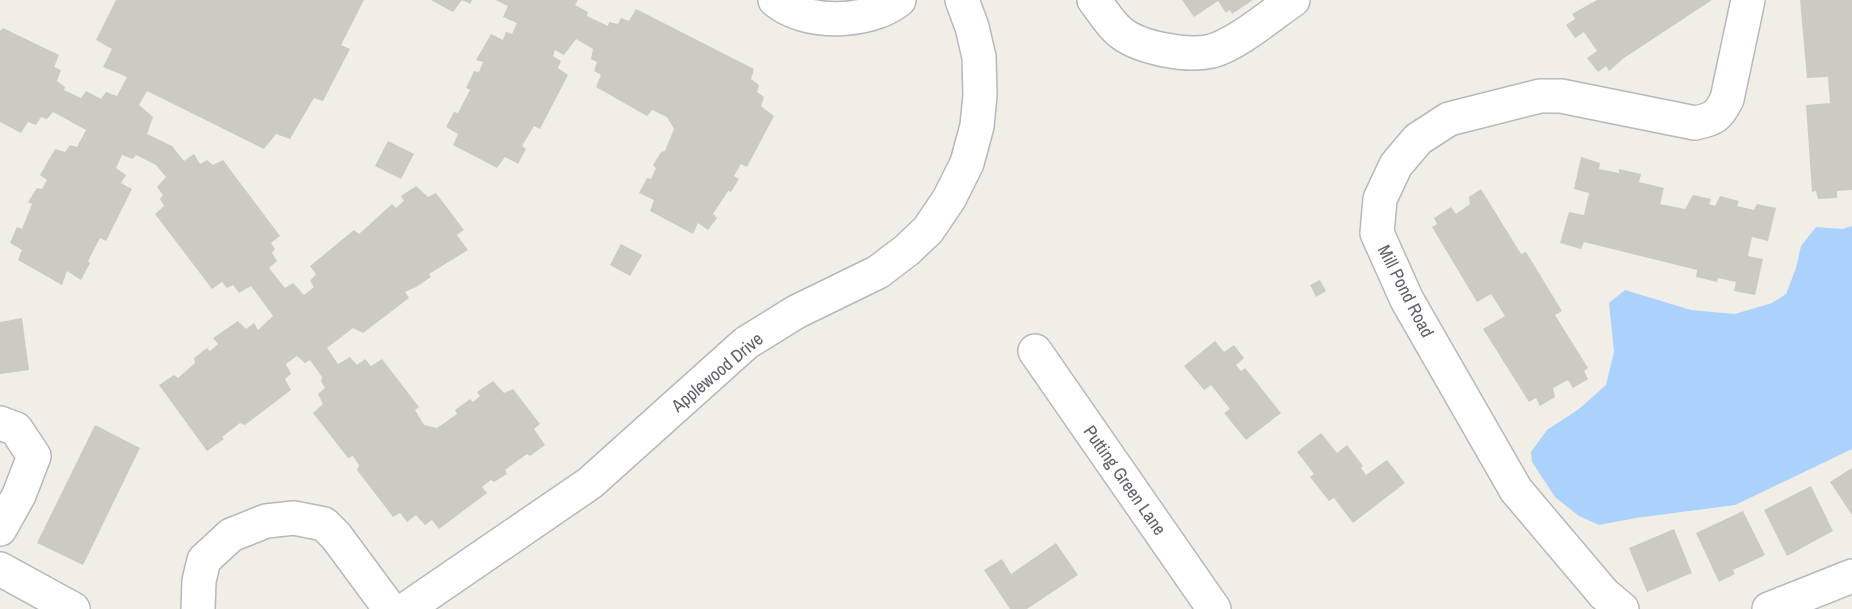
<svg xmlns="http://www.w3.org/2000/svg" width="1852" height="609" font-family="'Archivo Narrow',sans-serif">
	<rect width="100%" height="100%" fill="#f0eee7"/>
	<polygon fill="#aad2fc" points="1852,226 1852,449 1735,505 1636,518 1599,525 1579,516 1555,497 1532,462 1531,452 1547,430 1579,409 1606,385 1614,352 1609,303 1625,290 1691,310 1735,314 1772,303 1786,294 1796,268 1801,246 1816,227 1842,229"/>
	<g fill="#cbcac3">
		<polygon points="116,0 364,0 341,45 350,49 323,101 314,98 290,139 276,134 264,149 147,91 139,105 153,117 147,134 172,146 184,161 194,154 200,164 207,160 213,165 223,160 280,236 271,243 275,249 272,253 277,261 269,268 285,288 293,283 304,295 314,287 310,281 316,274 310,266 354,230 359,234 392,204 396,208 404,201 401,196 416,186 428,197 436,193 464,230 457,235 468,250 429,274 431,277 416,287 405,292 409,298 363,333 353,328 327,348 338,364 350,357 357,365 365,359 371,366 382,359 419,407 415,410 424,425 437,428 457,414 455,410 470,399 473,402 480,396 477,392 493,381 504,393 513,389 540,424 534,429 545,445 530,456 527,454 505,470 507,474 494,482 491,480 482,487 487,493 439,529 432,520 425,525 416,515 407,522 400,513 393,517 357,470 359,465 353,456 348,458 313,413 323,404 318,394 325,388 321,381 322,377 310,360 305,363 297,356 286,364 291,374 285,379 291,390 245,425 240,423 222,437 224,439 207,451 159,385 174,375 178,378 195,363 194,358 207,348 210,351 218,344 213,338 238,321 246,329 254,323 258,330 273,316 251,286 239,293 233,285 227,288 222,282 212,289 155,214 164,206 160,199 163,195 157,187 166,177 156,165 136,155 133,159 122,155 116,168 126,175 121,183 132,189 106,241 100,238 88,261 90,263 81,280 67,271 62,285 18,260 22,250 10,243 17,227 22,229 32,204 28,202 37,188 42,189 47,180 40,175 55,149 65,152 70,145 77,147 86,130 53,112 47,119 41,117 36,125 28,122 21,133 0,122 0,31 3,28 59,55 54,67 61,70 57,81 65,87 64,90 81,98 86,91 101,99 106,92 117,96 127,77 103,67 112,49 96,40"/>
		<polygon points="431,0 472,0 470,4 462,0 453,12"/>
		<polygon points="495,0 578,0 575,5 588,12 587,16 608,26 609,22 618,24 621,18 629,21 636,9 754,69 751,79 759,85 757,92 764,97 761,106 774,116 747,167 741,164 734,176 739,179 731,192 728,191 713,214 717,218 708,230 698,223 693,234 650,211 654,200 639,193 647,178 651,179 656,168 653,165 661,152 665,151 674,129 667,117 652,110 647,116 596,87 601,75 594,71 597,62 591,59 593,49 576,39 564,55 555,50 553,56 561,61 558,68 568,75 540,129 534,126 522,146 526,149 518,164 505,157 497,168 453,145 458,134 446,127 454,112 458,113 470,90 466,88 474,71 479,72 483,62 476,60 491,34 503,40 506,32 512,34 517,23 503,17 508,6"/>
		<polygon points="1182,0 1253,0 1232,14 1230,10 1226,13 1218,1 1194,17"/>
		<polygon points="1597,0 1712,0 1624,58 1609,71 1606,66 1598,72 1587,58 1597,51 1584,32 1575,38 1566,25 1575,19 1572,14"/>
		<polygon points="1800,0 1852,0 1852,190 1837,191 1837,198 1818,199 1816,191 1812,192 1806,105 1830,103 1828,77 1807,78"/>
		<polygon points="388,141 414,154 401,179 375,166"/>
		<polygon points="1581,157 1600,163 1599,169 1619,173 1619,169 1641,174 1639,182 1664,188 1660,204 1685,209 1693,195 1711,199 1709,204 1715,206 1720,196 1739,201 1737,206 1754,210 1757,204 1776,208 1768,241 1752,237 1748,256 1763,259 1755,295 1734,291 1736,282 1718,278 1717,282 1696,277 1697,270 1584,242 1581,249 1560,243 1569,212 1584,215 1589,193 1574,189"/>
		<polygon points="1481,189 1521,254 1526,252 1562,311 1555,315 1588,368 1584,371 1588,379 1573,388 1568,380 1553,388 1555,397 1540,406 1536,398 1529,402 1483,329 1505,316 1491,294 1477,302 1432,227 1437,224 1434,218 1451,207 1456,214 1470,204 1469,197"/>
		<polygon points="621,244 642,255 630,276 610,265"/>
		<polygon points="1320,280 1326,291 1316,297 1310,285"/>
		<polygon points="22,318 29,370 0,374 0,322"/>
		<polygon points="1215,341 1224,352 1234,345 1244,358 1236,365 1241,371 1245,368 1281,413 1246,440 1224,413 1230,409 1211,385 1204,390 1184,366"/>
		<polygon points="95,425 140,448 83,565 37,543"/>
		<polygon points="1321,433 1337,453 1347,445 1363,466 1361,468 1366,475 1387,460 1405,483 1353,523 1334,498 1329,501 1310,477 1314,474 1297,452"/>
		<polygon points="1852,468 1852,515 1830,482"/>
		<polygon points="1811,486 1833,531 1787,556 1764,510"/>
		<polygon points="1743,511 1765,555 1733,570 1735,574 1719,582 1696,533"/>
		<polygon points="1674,529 1692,573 1647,592 1629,548"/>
		<polygon points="1056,543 1078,575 1027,609 1010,609 984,570 1002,559 1011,574"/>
	</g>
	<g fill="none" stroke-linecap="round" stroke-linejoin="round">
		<defs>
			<g id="minor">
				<path d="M 775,0 C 805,26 869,24 899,0"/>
				<path d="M 1094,0 C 1102,10 1110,24 1120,32 C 1139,48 1187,57 1212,51 C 1237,44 1271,15 1293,0"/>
				<polyline points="1035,351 1214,609"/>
				<polyline points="0,423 16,429 34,456 19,495 0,529"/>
				<polyline points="0,569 73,609"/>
				<polyline points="198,609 199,581 204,560 231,535 266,521 294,518 324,524 336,536 390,609"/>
				<polyline points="406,609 590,483 746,343 796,312 878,272 907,250 928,230 949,199 967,163 977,126 980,95 979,57 972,27 962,0"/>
				<path d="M 1622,609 L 1604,594 L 1516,490 L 1407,300 L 1377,233 L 1380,199 L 1396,165 L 1418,139 L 1449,119 L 1540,96 L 1561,96 L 1695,123 C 1714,119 1718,117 1727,99 L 1748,0"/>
				<polyline points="1769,609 1852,576"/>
			</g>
		</defs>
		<use href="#minor" stroke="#b7b8bd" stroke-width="36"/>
		<use href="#minor" stroke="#fff" stroke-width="33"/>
	</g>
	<g text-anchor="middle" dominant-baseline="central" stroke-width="5" stroke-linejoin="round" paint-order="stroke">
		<g font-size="18" fill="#5e6166" stroke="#fff">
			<text transform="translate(1406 291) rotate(63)">Mill Pond Road</text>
			<text transform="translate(717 372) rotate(-40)">Applewood Drive</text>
			<text transform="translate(1125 480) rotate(55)">Putting Green Lane</text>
		</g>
	</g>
</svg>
